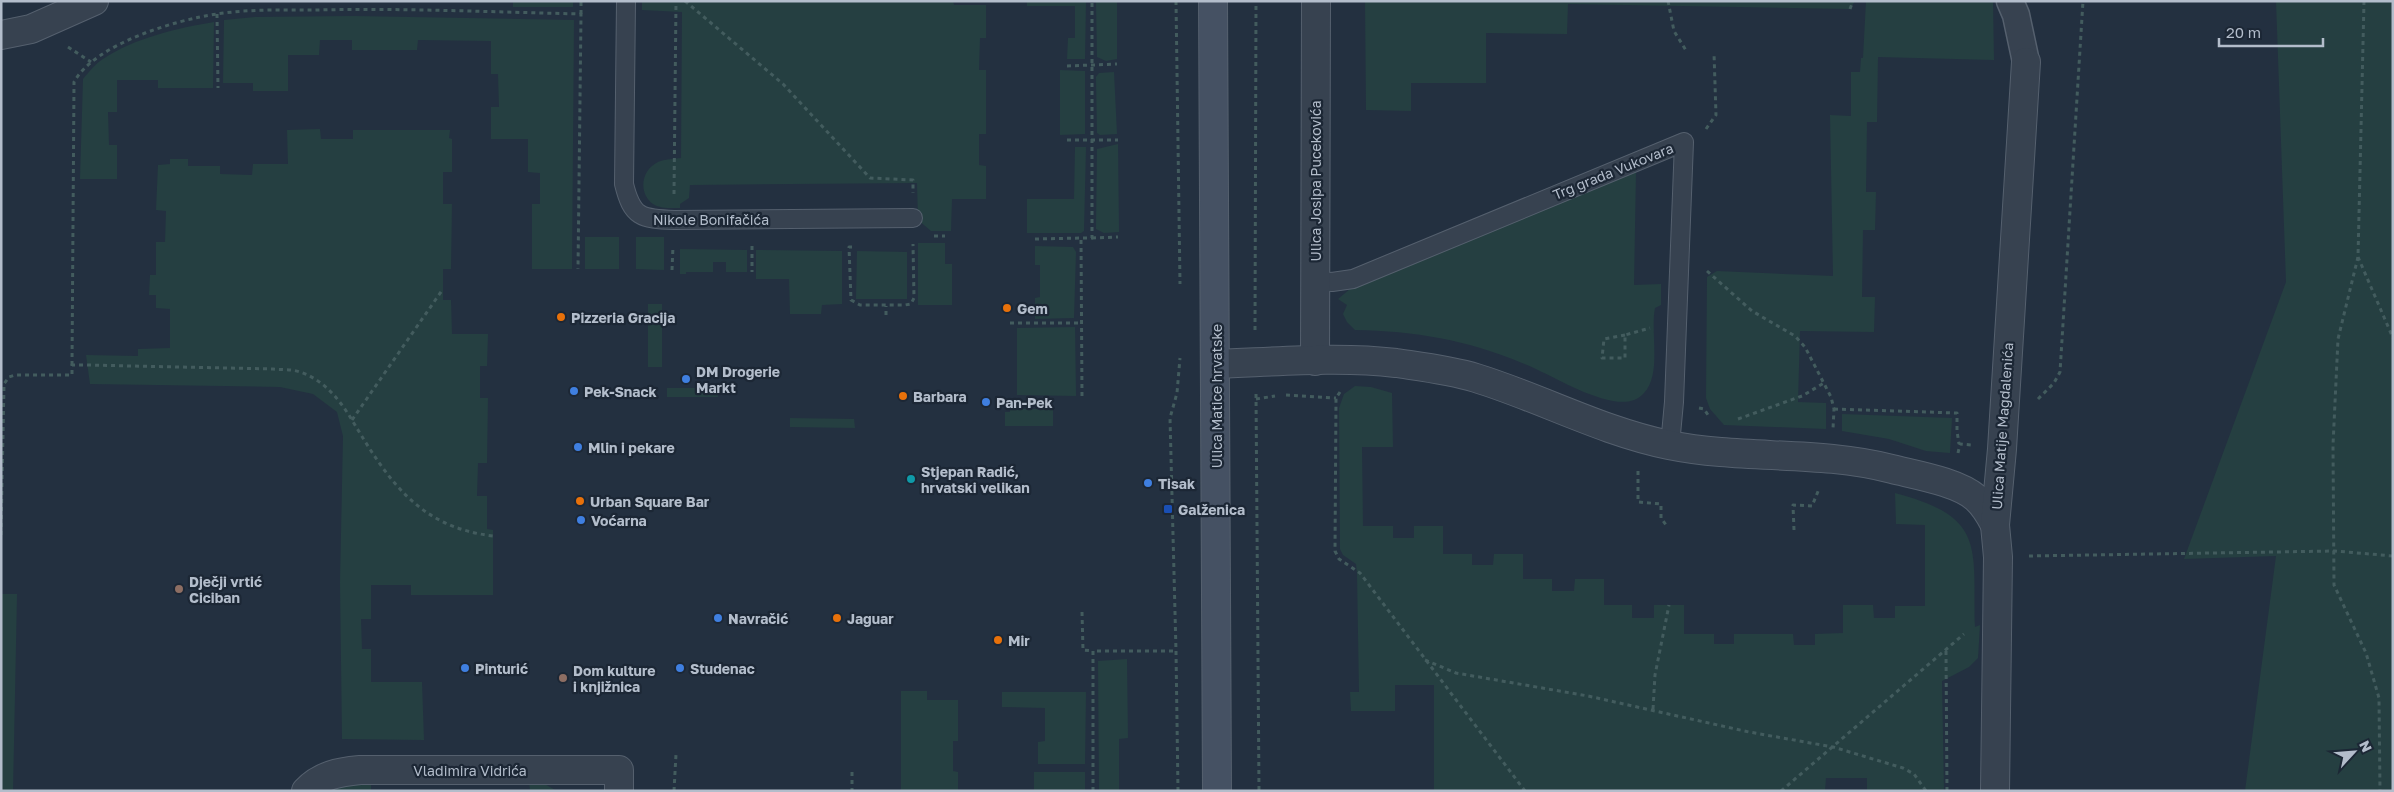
<svg xmlns="http://www.w3.org/2000/svg" width="2394" height="792" font-family="'Golos Text',sans-serif">
	<rect width="100%" height="100%" fill="#233040"/>
	<g fill="#253f41">
		<rect x="513" y="1" width="60" height="6"/>
		<path d="M 642,1 L 953,1 L 954,5 L 986,5 L 986,38 L 980,38 L 979,70 L 986,70 L 986,134 L 979,134 L 979,165 L 986,166 L 986,199 L 952,199 L 951,231 L 931,231 L 918,220 L 917,183 L 690,185 L 689,198 L 680,204 L 680,208 C 671,208 661,209 653,204 C 638,193 641,170 658,162 C 665,159 673,159 681,158 L 682,12 L 642,10 Z"/>
		<polygon points="1027,1 1086,1 1085,59 1067,59 1068,38 1075,38 1075,6 1027,6"/>
		<polygon points="1096,1 1117,1 1117,59 1106,61 1097,57"/>
		<polygon points="1365,1 1855,1 1850,9 1568,4 1567,34 1486,33 1486,83 1411,83 1411,111 1366,110"/>
		<polygon points="1866,1 1993,1 1994,60 1878,57 1877,122 1867,122 1866,192 1876,192 1875,230 1863,230 1862,297 1875,297 1874,332 1800,331 1798,402 1826,403 1826,429 1724,425 1710,409 1706,398 1707,277 1717,271 1833,276 1830,115 1851,116 1851,72 1860,72 1861,58 1863,58"/>
		<polygon points="2276,1 2393,1 2393,791 2245,791 2276,556 2184,559 2286,282"/>
		<polygon points="353,16 574,20 572,269 532,269 532,204 540,204 540,173 528,172 528,139 491,139 491,107 499,107 498,74 491,74 491,41 418,40 417,50 352,50 352,40 320,40 319,55 288,55 288,91 253,91 253,83 223,83 224,20 255,17"/>
		<path d="M 214,22 L 213,88 L 158,88 L 158,80 L 117,80 L 117,112 L 108,112 L 109,145 L 117,145 L 117,179 L 80,179 L 83,79 C 89,72 95,64 103,59 C 134,38 178,28 214,22 Z"/>
		<polygon points="1060,70 1085,71 1085,134 1060,135"/>
		<polygon points="1114,72 1117,134 1100,135 1097,133 1096,77 1099,73"/>
		<polygon points="320,129 321,139 353,139 353,130 450,130 449,138 452,139 452,172 443,172 443,204 452,204 451,269 443,269 443,300 451,300 452,334 488,334 487,366 480,366 480,398 488,398 487,463 478,463 477,496 487,496 487,529 493,530 493,595 411,595 411,585 371,585 371,619 361,619 362,649 371,649 371,682 422,682 424,740 342,739 340,583 343,436 337,412 313,394 280,387 90,384 86,355 138,356 138,349 170,348 170,309 156,308 156,295 149,295 150,275 156,275 156,242 165,242 166,211 156,210 158,165 170,164 170,159 188,159 188,166 220,166 220,174 252,175 253,164 288,164 287,130"/>
		<polygon points="1118,144 1119,232 1104,233 1096,229 1097,149"/>
		<polygon points="1075,147 1086,147 1084,231 1081,233 1027,233 1027,199 1074,199"/>
		<path d="M 1636,171 L 1634,285 L 1661,284 L 1661,305 L 1655,308 C 1650,333 1662,374 1644,393 C 1636,402 1625,403 1613,401 C 1581,395 1552,375 1522,363 C 1467,340 1415,331 1355,330 L 1347,322 L 1343,314 L 1347,305 L 1338,299 L 1350,289 Z"/>
		<rect x="585" y="237" width="34" height="32"/>
		<polygon points="636,237 664,237 664,270 636,269"/>
		<polygon points="918,243 945,243 945,264 952,264 952,305 918,305"/>
		<polygon points="1035,246 1073,247 1076,252 1074,318 1035,319 1035,298 1040,297 1040,265 1035,265"/>
		<polygon points="680,249 747,250 747,272 726,272 726,262 713,262 713,272 686,272 686,274 680,274"/>
		<polygon points="756,250 842,251 842,304 822,305 821,314 790,314 789,279 756,279"/>
		<polygon points="857,251 907,252 907,299 856,299"/>
		<rect x="648" y="304" width="14" height="63"/>
		<polygon points="1075,327 1076,396 1017,395 1017,328"/>
		<path d="M 1355,386 L 1371,387 L 1392,393 L 1393,447 L 1362,447 L 1363,526 L 1393,526 L 1393,538 L 1414,538 L 1414,526 L 1443,526 L 1443,554 L 1472,554 L 1472,565 L 1493,565 L 1494,554 L 1523,554 L 1523,579 L 1552,579 L 1552,591 L 1574,591 L 1575,579 L 1604,579 L 1604,605 L 1632,605 L 1632,618 L 1654,618 L 1654,605 L 1684,605 L 1684,634 L 1714,634 L 1714,644 L 1734,644 L 1734,634 L 1793,634 L 1794,645 L 1815,645 L 1815,634 L 1843,633 L 1843,605 L 1873,605 L 1874,618 L 1895,618 L 1895,606 L 1925,606 L 1925,525 L 1896,524 L 1895,493 C 1986,517 1973,546 1975,627 L 1980,625 L 1978,658 L 1969,667 L 1942,681 L 1944,791 L 1867,791 L 1867,778 L 1826,778 L 1825,791 L 1434,791 L 1434,685 L 1395,685 L 1395,711 L 1351,711 L 1350,692 L 1359,692 L 1357,574 L 1356,564 L 1343,555 L 1340,549 L 1339,408 L 1344,394 Z"/>
		<polygon points="667,388 717,388 718,397 667,397"/>
		<polygon points="1010,409 1053,409 1053,426 1005,426 1005,412 1010,412"/>
		<polygon points="1842,414 1952,418 1950,453 1926,451 1889,439 1842,431"/>
		<polygon points="790,418 854,419 855,428 790,427"/>
		<polygon points="1,594 17,594 13,791 1,791"/>
		<polygon points="1127,659 1128,738 1119,739 1119,791 1099,791 1098,661"/>
		<polygon points="901,691 927,691 927,700 958,700 958,741 953,741 953,771 958,772 958,791 901,791"/>
		<polygon points="1002,692 1086,692 1085,764 1038,764 1038,742 1045,741 1045,708 1002,707"/>
		<rect x="1034" y="772" width="51" height="19"/>
		<polygon points="371,780 371,791 328,791"/>
		<polygon points="529,781 541,782 557,791 530,791"/>
	</g>
	<g fill="none" stroke-linecap="round" stroke-linejoin="round">
		<defs>
			<g id="service">
				<path d="M 626,1 L 624,184 C 632,217 641,219 674,220 L 913,218"/>
				<polyline points="1315,281 1332,282 1353,279 1684,142 1674,402 1670,445"/>
			</g>
			<polyline id="pedestrian" points="2010,1 2016,15 2026,62"/>
			<g id="minor">
				<polyline points="1,35 31,29 94,1"/>
				<polyline points="1315,361 1316,1"/>
				<path d="M 1216,364 C 1273,362 1339,356 1396,363 C 1423,367 1450,370 1476,378 C 1541,398 1601,431 1669,445 C 1743,460 1819,450 1892,469 C 1916,475 1958,482 1976,498 C 1985,506 1990,515 1995,525"/>
				<path d="M 306,791 C 321,775 339,772 360,770 L 619,770 L 619,791"/>
				<polyline points="1995,791 1998,557 1995,525 2002,449 2026,62"/>
			</g>
			<polyline id="secondary" points="1213,1 1217,791"/>
		</defs>
		<use href="#service" stroke="#55606e" stroke-width="20"/>
		<use href="#pedestrian" stroke="#55606e" stroke-width="29"/>
		<use href="#minor" stroke="#55606e" stroke-width="30"/>
		<use href="#secondary" stroke="#55606e" stroke-width="30"/>
		<g stroke="#435c5e" stroke-width="3" stroke-dasharray="4 4" stroke-linecap="butt">
			<polyline points="685,1 783,84 870,178 913,180 913,193"/>
			<polyline points="1176,1 1180,284"/>
			<polyline points="1668,1 1674,31 1687,52"/>
			<polyline points="2364,1 2358,257 2393,338"/>
			<polyline points="1850,9 1853,1"/>
			<polyline points="217,14 218,88"/>
			<polyline points="581,14 581,1"/>
			<polyline points="68,47 91,62"/>
			<polyline points="1067,66 1117,64"/>
			<polyline points="1706,129 1716,115 1714,53"/>
			<polyline points="1067,140 1118,140"/>
			<polyline points="674,194 676,1"/>
			<polyline points="934,236 945,236"/>
			<polyline points="1092,238 1118,237"/>
			<polyline points="1035,239 1081,238"/>
			<polyline points="752,246 752,272"/>
			<polyline points="852,247 849,247 851,300 860,305 905,305 911,304 914,298 913,244"/>
			<polyline points="2358,257 2338,339 2333,445 2334,585 2366,653 2379,698 2380,791"/>
			<polyline points="672,270 673,246"/>
			<polyline points="1707,271 1752,311 1795,336 1805,347 1831,397 1834,409 1833,429"/>
			<polyline points="886,315 886,306"/>
			<polyline points="1010,323 1081,323"/>
			<polyline points="1255,330 1256,1"/>
			<polyline points="1625,335 1604,339 1602,358 1625,358 1625,335 1650,328"/>
			<path d="M 72,365 L 74,82 C 95,44 175,20 217,14 C 249,9 283,10 315,10 C 404,8 492,12 581,14 L 578,269"/>
			<polyline points="1340,392 1336,398 1335,551 1339,559 1360,573 1525,791"/>
			<polyline points="1256,394 1259,791"/>
			<polyline points="1286,395 1336,398"/>
			<polyline points="1082,396 1081,238 1092,238 1092,1"/>
			<polyline points="1256,399 1275,396"/>
			<polyline points="2038,399 2054,383 2060,372 2083,1"/>
			<polyline points="1699,408 1704,409 1710,418"/>
			<polyline points="1834,409 1957,413 1957,431 1959,444"/>
			<polyline points="1738,419 1802,396 1824,383"/>
			<polyline points="352,420 443,289"/>
			<polyline points="1958,453 1960,444 1971,445"/>
			<polyline points="1638,471 1638,502 1661,504 1661,518 1666,525"/>
			<polyline points="1794,530 1793,505 1812,506 1819,489"/>
			<path d="M 1,535 L 4,384 L 9,377 L 15,375 L 72,375 L 72,365 L 86,365 L 273,369 C 282,370 292,369 300,372 C 324,380 339,399 352,420 C 388,480 418,527 493,536"/>
			<polyline points="2029,556 2335,551 2393,556"/>
			<polyline points="1082,612 1083,650 1093,651"/>
			<polyline points="1946,651 1947,791"/>
			<polyline points="1425,660 1456,673 1588,696 1749,732 1833,747 1903,768 1914,774 1926,791"/>
			<polyline points="1653,709 1655,675 1669,605"/>
			<polyline points="852,772 852,791"/>
			<polyline points="674,791 676,754"/>
			<polyline points="1093,791 1093,651 1176,651"/>
			<polyline points="1178,791 1176,651 1170,418 1177,393 1180,358"/>
			<polyline points="1781,791 1964,634"/>
		</g>
		<use href="#service" stroke="#374250" stroke-width="18"/>
		<use href="#pedestrian" stroke="#374250" stroke-width="26"/>
		<use href="#minor" stroke="#374250" stroke-width="28"/>
		<use href="#secondary" stroke="#455163" stroke-width="28"/>
	</g>
	<g fill="#e8710a" stroke="#1c2735" stroke-width="2">
		<circle cx="1007" cy="308" r="5"/>
		<circle cx="561" cy="317" r="5"/>
		<circle cx="903" cy="396" r="5"/>
		<circle cx="580" cy="501" r="5"/>
		<circle cx="837" cy="618" r="5"/>
		<circle cx="998" cy="640" r="5"/>
	</g>
	<g fill="#3f7fe0" stroke="#1c2735" stroke-width="2">
		<circle cx="686" cy="379" r="5"/>
		<circle cx="574" cy="391" r="5"/>
		<circle cx="986" cy="402" r="5"/>
		<circle cx="578" cy="447" r="5"/>
		<circle cx="1148" cy="483" r="5"/>
		<circle cx="581" cy="520" r="5"/>
		<circle cx="718" cy="618" r="5"/>
		<circle cx="465" cy="668" r="5"/>
		<circle cx="680" cy="668" r="5"/>
	</g>
	<circle fill="#0f9aa8" stroke="#1c2735" stroke-width="2" cx="911" cy="479" r="5"/>
	<rect fill="#1a4fb4" stroke="#1c2735" stroke-width="2" x="1163" y="504" width="10" height="10" rx="2.5"/>
	<g fill="#8d6e63" stroke="#1c2735" stroke-width="2">
		<circle cx="179" cy="589" r="5"/>
		<circle cx="563" cy="678" r="5"/>
	</g>
	<g text-anchor="middle" dominant-baseline="central" stroke-width="4.5" stroke-linejoin="round" paint-order="stroke">
		<g font-size="14" fill="#b3bdcb" stroke="#1c2735">
			<text transform="translate(1613 171) rotate(-22)">Trg grada Vukovara</text>
			<text transform="translate(1315 181) rotate(-90)">Ulica Josipa Pucekovića</text>
			<text x="711" y="219">Nikole Bonifačića</text>
			<text transform="translate(1216 396) rotate(-90)">Ulica Matice hrvatske</text>
			<text transform="translate(2002 426) rotate(-86)">Ulica Matije Magdalenića</text>
			<text x="470" y="770">Vladimira Vidrića</text>
		</g>
		<g font-size="14" font-weight="bold" fill="#b3bdcb" stroke="#1c2735" text-anchor="start">
			<text x="1017" y="308">Gem</text>
			<text x="571" y="317">Pizzeria Gracija</text>
			<text x="696" y="371">DM Drogerie<tspan x="696" dy="16">Markt</tspan></text>
			<text x="584" y="391">Pek-Snack</text>
			<text x="913" y="396">Barbara</text>
			<text x="996" y="402">Pan-Pek</text>
			<text x="588" y="447">Mlin i pekare</text>
			<text x="921" y="471">Stjepan Radić,<tspan x="921" dy="16">hrvatski velikan</tspan></text>
			<text x="1158" y="483">Tisak</text>
			<text x="590" y="501">Urban Square Bar</text>
			<text x="1178" y="509">Galženica</text>
			<text x="591" y="520">Voćarna</text>
			<text x="189" y="581">Dječji vrtić<tspan x="189" dy="16">Ciciban</tspan></text>
			<text x="728" y="618">Navračić</text>
			<text x="847" y="618">Jaguar</text>
			<text x="1008" y="640">Mir</text>
			<text x="475" y="668">Pinturić</text>
			<text x="690" y="668">Studenac</text>
			<text x="573" y="670">Dom kulture<tspan x="573" dy="16">i knjižnica</tspan></text>
		</g>
	</g>
	<rect width="2394" height="792" fill="none" stroke="#b3bdcb" stroke-width="5"/>
	<g transform="translate(2354 752) rotate(64)" stroke="#1c2735" stroke-width="4" paint-order="stroke">
	<path d="M0-4L9 19L0 12L-9 19Z" fill="#b3bdcb"/>
	<text y="-8" font-size="14" font-weight="bold" text-anchor="middle" fill="#b3bdcb">N</text>
	</g>
	<path d="M2219 38v8h104v-8" fill="none" stroke="#b3bdcb" stroke-width="2.5"/>
	<text x="2226" y="38" font-size="15" fill="#b3bdcb" stroke="#1c2735" stroke-width="4" paint-order="stroke">20 m</text>
</svg>
